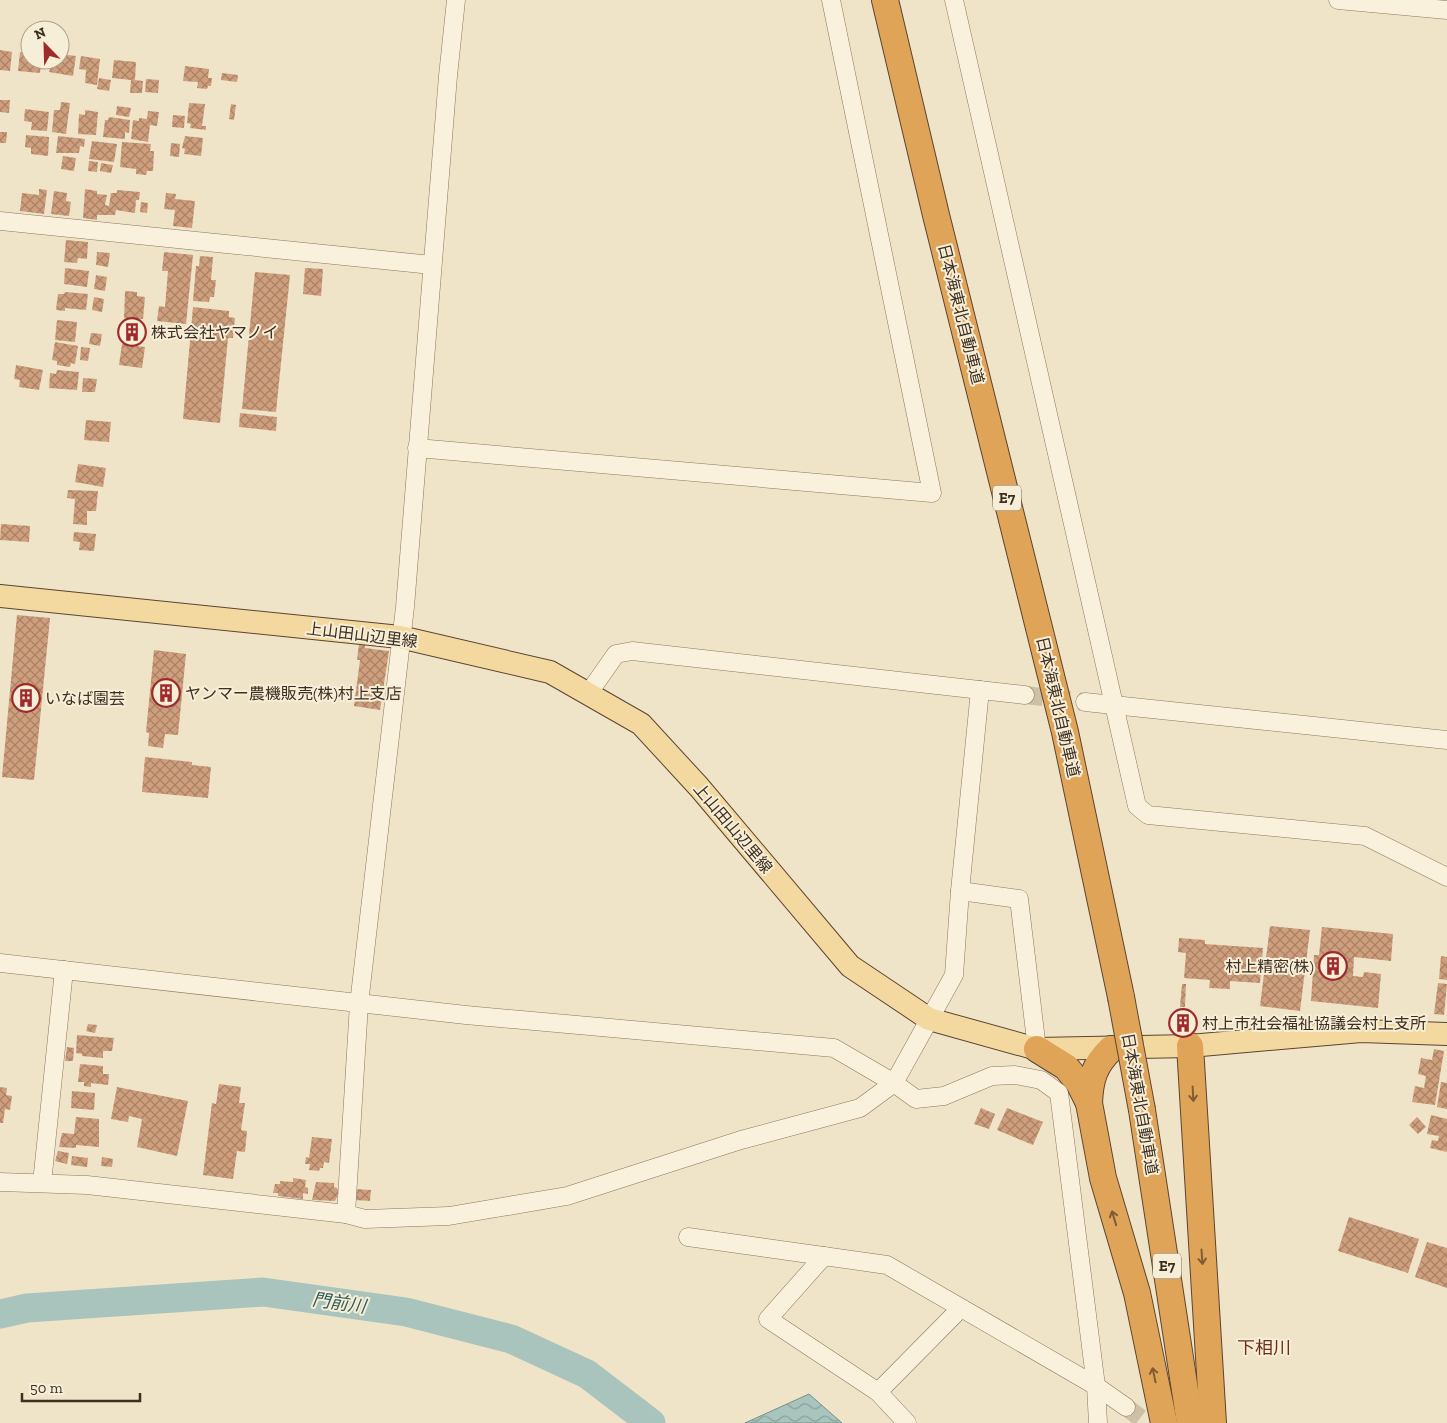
<svg xmlns="http://www.w3.org/2000/svg" width="1447" height="1423" font-family="'Zilla Slab','Noto Sans JP',serif">
	<defs>
		<pattern id="water-waves" width="16" height="10" patternUnits="userSpaceOnUse" patternTransform="scale(1.25)"><rect width="16" height="10" fill="#a9c4bc"/><path d="M0 5q4-4 8 0t8 0" fill="none" stroke="#8ba098"/></pattern>
		<pattern id="building-cross-hatch" width="8" height="8" patternUnits="userSpaceOnUse" patternTransform="scale(1.25)"><rect width="8" height="8" fill="#cf9f7d"/><path d="M0 0l8 8M0 8l8-8" fill="none" stroke="#a98266"/></pattern>
	</defs>
	<rect width="100%" height="100%" fill="#f0e4c8"/>
	<polygon fill="url(#water-waves)" stroke="#6f938a" points="809,1394 842,1423 745,1423"/>
	<g fill="none" stroke-linecap="round" stroke-linejoin="round">
		<polyline stroke="#a9c4bc" stroke-width="29" points="0,1314 27,1308 263,1292 406,1312 511,1339 587,1374 651,1423"/>
	</g>
	<g fill="url(#building-cross-hatch)">
		<polygon points="0,50 12,52 10,71 0,70"/>
		<polygon points="20,52 30,53 30,60 41,60 40,73 18,71"/>
		<polygon points="60,54 76,56 73,76 49,72 50,69 47,69 48,60 60,60"/>
		<polygon points="81,56 100,59 97,85 85,83 86,70 79,69"/>
		<polygon points="114,60 136,62 135,80 143,81 142,93 130,93 131,80 112,78"/>
		<polygon points="185,66 209,69 208,78 212,78 211,86 208,86 207,89 197,88 198,82 183,81"/>
		<polygon points="222,73 238,75 237,82 221,80"/>
		<polygon points="99,78 111,80 109,91 97,89"/>
		<polygon points="146,79 159,80 158,93 145,92"/>
		<polygon points="0,100 10,100 9,113 0,112"/>
		<polygon points="61,102 70,103 66,134 52,132 54,110 60,110"/>
		<polygon points="189,103 205,104 202,126 206,126 206,130 190,128 191,124 187,123"/>
		<polygon points="231,104 236,105 234,120 229,119"/>
		<polygon points="117,106 131,108 129,117 116,115"/>
		<polygon points="25,109 49,112 47,131 31,130 32,122 24,121"/>
		<polygon points="85,110 98,112 96,135 78,134 79,114 85,115"/>
		<polygon points="148,111 159,112 157,126 150,125 148,142 131,139 133,120 139,121 139,118 147,119"/>
		<polygon points="173,115 185,116 184,128 172,127"/>
		<polygon points="109,117 130,120 129,133 125,132 125,139 103,137 105,120 108,120"/>
		<polygon points="0,132 7,132 6,143 0,143"/>
		<polygon points="26,135 49,137 48,156 31,154 31,148 25,147"/>
		<polygon points="58,136 85,139 84,147 80,146 79,153 56,153"/>
		<polygon points="185,136 203,138 201,156 184,154 185,149 182,148"/>
		<polygon points="92,141 117,144 114,162 89,159"/>
		<polygon points="122,142 151,144 150,151 154,151 153,171 147,171 146,175 136,174 136,169 120,167"/>
		<polygon points="171,143 180,144 179,157 170,156"/>
		<polygon points="63,156 76,158 74,171 61,169"/>
		<polygon points="89,161 98,162 97,172 88,171"/>
		<polygon points="101,163 113,165 111,173 100,171"/>
		<polygon points="39,189 47,190 44,214 20,211 22,193 39,195"/>
		<polygon points="85,189 97,191 97,194 107,195 105,205 109,206 111,193 117,193 117,190 140,192 139,200 136,200 135,213 116,210 115,215 97,215 97,220 83,218"/>
		<polygon points="54,191 67,193 66,201 71,202 69,216 51,214"/>
		<polygon points="166,193 176,194 175,199 195,201 192,228 173,226 175,210 164,209"/>
		<polygon points="141,202 148,203 147,213 140,212"/>
		<polygon points="66,240 88,242 87,259 78,258 77,263 64,262"/>
		<polygon points="97,252 110,253 108,267 96,265"/>
		<polygon points="164,252 193,255 186,324 157,321 159,306 165,307 168,271 162,271"/>
		<polygon points="200,256 213,257 211,280 216,280 214,297 210,297 209,302 193,301 196,266 199,266"/>
		<polygon points="65,268 89,271 87,287 64,284"/>
		<polygon points="305,268 323,269 321,296 303,294"/>
		<polygon points="255,272 290,275 276,412 242,409"/>
		<polygon points="96,275 107,277 105,291 94,289"/>
		<polygon points="125,291 137,292 137,296 145,297 143,319 124,318"/>
		<polygon points="65,292 88,294 86,310 65,308 65,311 56,310 58,294 64,294"/>
		<polygon points="94,297 104,299 102,312 92,310"/>
		<polygon points="193,307 229,311 229,317 235,318 233,338 228,338 220,423 183,419"/>
		<polygon points="57,320 77,322 75,342 55,340"/>
		<polygon points="124,323 142,324 141,341 123,340"/>
		<polygon points="91,333 102,334 100,346 89,344"/>
		<polygon points="55,342 78,346 75,364 71,363 70,367 57,365 57,361 52,360"/>
		<polygon points="122,344 145,347 142,368 119,365"/>
		<polygon points="81,347 90,348 88,361 80,360"/>
		<polygon points="16,365 43,370 39,390 19,387 20,380 14,379"/>
		<polygon points="57,370 79,372 77,390 49,388 50,373 56,374"/>
		<polygon points="83,378 97,379 95,392 82,392"/>
		<polygon points="240,413 277,417 276,431 239,427"/>
		<polygon points="86,420 111,422 109,442 84,440"/>
		<polygon points="78,464 106,468 103,487 75,482"/>
		<polygon points="68,490 98,491 96,511 87,511 87,525 73,524 75,499 67,498"/>
		<polygon points="1,524 30,526 29,542 0,540"/>
		<polygon points="74,532 96,534 94,551 79,550 80,542 73,541"/>
		<polygon points="17,615 50,618 34,780 2,777"/>
		<polygon points="359,644 365,645 365,648 389,651 380,710 354,706 360,660 357,660"/>
		<polygon points="154,650 186,654 178,735 165,734 163,748 148,746 149,733 146,732"/>
		<polygon points="145,757 192,762 192,765 211,767 208,798 142,792"/>
		<polygon points="1270,926 1310,930 1300,1011 1260,1006"/>
		<polygon points="1322,927 1393,934 1391,961 1354,957 1353,976 1363,977 1364,972 1381,974 1378,1008 1311,1001 1314,955 1319,955"/>
		<polygon points="1179,938 1205,940 1205,944 1263,948 1260,983 1230,981 1230,989 1209,988 1210,980 1184,978 1186,953 1178,952"/>
		<polygon points="1441,956 1447,957 1447,980 1439,979"/>
		<polygon points="1438,983 1447,984 1444,1015 1434,1014"/>
		<polygon points="1182,984 1186,984 1185,1007 1180,1007"/>
		<polygon points="1181,1009 1185,1010 1185,1016 1189,1016 1189,1031 1177,1031 1177,1014 1181,1015"/>
		<polygon points="88,1024 97,1025 95,1033 86,1031"/>
		<polygon points="77,1035 114,1038 112,1051 103,1051 103,1058 82,1056 82,1054 76,1053"/>
		<polygon points="67,1047 74,1048 73,1061 65,1061"/>
		<polygon points="1434,1049 1444,1051 1435,1105 1412,1102 1415,1086 1424,1088 1426,1076 1418,1074 1421,1058 1432,1060"/>
		<polygon points="80,1064 103,1066 103,1074 109,1074 108,1085 91,1083 91,1087 84,1086 84,1082 78,1082"/>
		<polygon points="1441,1082 1447,1083 1447,1109 1437,1107"/>
		<polygon points="219,1084 241,1087 239,1103 245,1103 241,1130 247,1131 245,1152 237,1151 233,1179 203,1175 212,1103 216,1104"/>
		<polygon points="0,1087 7,1088 6,1095 12,1096 10,1110 5,1109 3,1123 0,1123"/>
		<polygon points="117,1087 188,1101 177,1156 137,1147 142,1119 129,1116 128,1122 111,1119"/>
		<polygon points="72,1091 95,1093 94,1110 71,1108"/>
		<polygon points="981,1108 995,1114 989,1129 974,1124"/>
		<polygon points="1007,1108 1043,1122 1033,1145 997,1130"/>
		<polygon points="1431,1115 1447,1119 1447,1152 1430,1148 1432,1140 1438,1141 1439,1136 1427,1134"/>
		<polygon points="76,1117 99,1119 99,1147 76,1145 76,1148 59,1147 62,1133 74,1134"/>
		<polygon points="1417,1117 1426,1127 1418,1134 1409,1125"/>
		<polygon points="312,1137 332,1139 329,1163 324,1162 323,1168 320,1168 319,1171 309,1170 310,1164 305,1164 306,1157 309,1158"/>
		<polygon points="58,1151 69,1153 67,1164 55,1161"/>
		<polygon points="72,1156 88,1158 87,1167 71,1165"/>
		<polygon points="102,1157 113,1159 112,1167 101,1166"/>
		<polygon points="293,1178 306,1180 305,1187 308,1188 308,1194 303,1193 303,1199 278,1196 278,1193 273,1193 275,1184 280,1184 280,1181 293,1182"/>
		<polygon points="316,1182 334,1183 334,1187 337,1188 339,1192 335,1201 312,1200"/>
		<polygon points="356,1189 371,1190 370,1201 355,1200"/>
		<polygon points="1349,1217 1419,1239 1408,1273 1338,1251"/>
		<polygon points="1427,1242 1447,1248 1447,1288 1415,1277"/>
	</g>
	<g fill="none" stroke-linecap="round" stroke-linejoin="round">
		<g stroke="#ccc0a6" stroke-width="18" stroke-dasharray="18 9" stroke-linecap="butt">
			<polyline points="1025,695 1085,702"/>
			<polyline points="1126,1407 1147,1423"/>
		</g>
		<defs>
			<g id="minor">
				<polyline points="954,0 1137,806 1148,815 1365,836 1447,877"/>
				<polyline points="1338,0 1447,10"/>
				<polyline points="0,221 432,265"/>
				<polyline points="417,448 932,493 831,0"/>
				<polyline points="588,694 616,654 632,651 1025,695"/>
				<polyline points="1085,702 1447,740"/>
				<polyline points="960,891 1019,899 1037,1049"/>
				<polyline points="0,963 466,1015 834,1048 894,1083 916,1099 944,1096 992,1076 1015,1075 1041,1080 1059,1093 1096,1386 1098,1423"/>
				<polyline points="0,1182 87,1185 346,1214 365,1219 449,1216 567,1196 741,1140 860,1108 894,1083 954,975 960,891 980,690"/>
				<polyline points="42,1183 64,970"/>
				<polyline points="346,1214 359,1004 405,607 448,76 456,0"/>
				<polyline points="688,1237 887,1265 1096,1386 1126,1407"/>
				<polyline points="824,1256 768,1319 878,1392 907,1423"/>
				<polyline points="878,1392 961,1308"/>
			</g>
			<polyline id="major" points="0,596 400,637 550,672 641,724 699,787 850,966 929,1019 1037,1049 1190,1046 1361,1031 1447,1034"/>
			<g id="highway">
				<polyline points="885,0 936,215 1065,732 1121,997"/>
				<polyline points="1190,1046 1213,1423"/>
				<polyline points="1037,1049 1066,1067 1079,1083 1089,1103 1103,1178 1137,1293 1164,1423"/>
				<path d="M 1089,1103 C 1090,1080 1094,1065 1111,1049"/>
				<polyline points="1142,1110 1190,1423"/>
			</g>
		</defs>
		<use href="#minor" stroke="#8d765c" stroke-width="19"/>
		<use href="#major" stroke="#5b4430" stroke-width="24"/>
		<use href="#highway" stroke="#5b4430" stroke-width="28"/>
		<use href="#minor" stroke="#faf1dc" stroke-width="18"/>
		<use href="#major" stroke="#f3d9a0" stroke-width="22"/>
		<use href="#highway" stroke="#e0a458" stroke-width="26"/>
		<defs>
			<polyline id="highway-bridge" points="1121,997 1142,1110"/>
		</defs>
		<use href="#highway-bridge" stroke="#5b4430" stroke-width="28" stroke-linecap="butt"/>
		<use href="#highway-bridge" stroke="#e0a458" stroke-width="26"/>
	</g>
	<defs><path id="oneway-shaft" d="M-6 0H5M1.5-3L5.5 0L1.5 3" fill="none" stroke-width="1.6" stroke-linecap="round" stroke-linejoin="round" transform="scale(1.25)"/></defs>
	<g stroke="#7e5d36">
		<use href="#oneway-shaft" transform="translate(1193 1094) rotate(87)"/>
		<use href="#oneway-shaft" transform="translate(1114 1218) rotate(-107)"/>
		<use href="#oneway-shaft" transform="translate(1202 1257) rotate(86)"/>
		<use href="#oneway-shaft" transform="translate(1154 1375) rotate(-102)"/>
	</g>
	<defs>
		<symbol id="building-ring" viewBox="-11 -11 22 22"><circle r="9.5" fill="#f7eed8" stroke="#9e2a2b" stroke-width="1.5"/><path d="M-4-6H4V6H1V3H-1V6H-4ZM-2.5-4.3h1.7v1.8h-1.7ZM.8-4.3h1.7v1.8H.8ZM-2.5-1h1.7V.8h-1.7ZM.8-1h1.7V.8H.8Z" fill="#9e2a2b"/></symbol>
	</defs>
	<g fill-rule="evenodd">
		<use href="#building-ring" x="116" y="316" width="32" height="32"/>
		<use href="#building-ring" x="150" y="677" width="32" height="32"/>
		<use href="#building-ring" x="10" y="682" width="32" height="32"/>
		<use href="#building-ring" x="1317" y="950" width="32" height="32"/>
		<use href="#building-ring" x="1167" y="1007" width="32" height="32"/>
	</g>
	<g text-anchor="middle" dominant-baseline="central" stroke-width="4" stroke-linejoin="round" paint-order="stroke">
		<g fill="#f7eed8" stroke="#756857" stroke-width="1">
			<rect x="993" y="485.5" width="28" height="25" rx="4"/>
			<rect x="1153" y="1253.5" width="28" height="25" rx="4"/>
		</g>
		<g font-size="15" font-weight="bold" fill="#3d2e20">
			<text x="1007" y="498">E7</text>
			<text x="1167" y="1266">E7</text>
		</g>
		<g font-size="16" fill="#3d2e20" stroke="#f7eed8">
			<text transform="translate(961 314) rotate(76)">日本海東北自動車道</text>
			<text transform="translate(362 635) rotate(7)">上山田山辺里線</text>
			<text transform="translate(1058 707) rotate(77)">日本海東北自動車道</text>
			<text transform="translate(733 828) rotate(50)">上山田山辺里線</text>
			<text transform="translate(1140 1104) rotate(80)">日本海東北自動車道</text>
		</g>
		<g font-size="16" fill="#3d2e20" stroke="#f7eed8" text-anchor="start">
			<text x="151" y="332">株式会社ヤマノイ</text>
			<text x="185" y="693">ヤンマー農機販売(株)村上支店</text>
			<text x="45" y="698">いなば園芸</text>
			<text x="1314" y="966" text-anchor="end">村上精密(株)</text>
			<text x="1202" y="1023">村上市社会福祉協議会村上支所</text>
		</g>
		<g font-size="18" font-style="italic" fill="#2f5d5a" stroke="#f7eed8">
			<text transform="translate(339 1303) rotate(8)">門前川</text>
		</g>
		<g font-size="18" fill="#6b2e1e" stroke="#f7eed8">
			<text x="1264" y="1348">下相川</text>
		</g>
	</g>
	<g transform="translate(45 45) rotate(337)"><circle r="24" fill="#f7eed8" stroke="#ada18e"/>
	<path d="M0-4L9 19L0 12L-9 19Z" fill="#9e2a2b"/>
	<text y="-8" font-size="14" font-weight="bold" text-anchor="middle" fill="#3d2e20">N</text>
	</g>
	<path d="M22 1393v8h118v-8" fill="none" stroke="#3d2e20" stroke-width="2.5"/>
	<text x="30" y="1393" font-size="15" fill="#3d2e20" stroke="#f7eed8" stroke-width="4" paint-order="stroke">50 m</text>
</svg>
